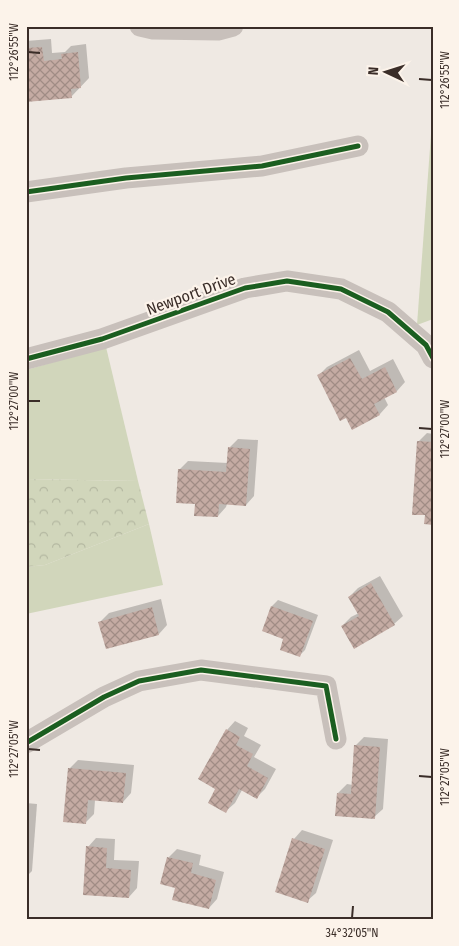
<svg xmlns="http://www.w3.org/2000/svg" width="459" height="946" font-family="'Fira Sans Condensed',sans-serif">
	<defs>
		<pattern id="forest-crowns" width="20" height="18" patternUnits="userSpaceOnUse" patternTransform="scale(1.25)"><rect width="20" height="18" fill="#d1d6bb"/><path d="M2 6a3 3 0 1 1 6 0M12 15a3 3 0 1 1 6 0" fill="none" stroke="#b4b8a1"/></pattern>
		<pattern id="building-cross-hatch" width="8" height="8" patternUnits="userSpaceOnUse" patternTransform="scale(1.25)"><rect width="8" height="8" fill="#c4aba3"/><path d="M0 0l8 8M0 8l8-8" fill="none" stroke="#a08c85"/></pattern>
	</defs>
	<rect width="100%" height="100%" fill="#efe9e3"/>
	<g fill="#d1d6bb">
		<polygon points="433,107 433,319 417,325"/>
		<polygon points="106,347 138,481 26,479 26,370"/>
		<polygon points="149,524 163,585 26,614 26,567 45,565"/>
	</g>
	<polygon fill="url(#forest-crowns)" points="26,479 138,481 149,524 45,565 26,567"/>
	<g fill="#0003">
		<polygon points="51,39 52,53 65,52 71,46 86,44 89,78 71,97 26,101 26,41"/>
		<polygon points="359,350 370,371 393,359 405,382 397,391 384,397 388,405 380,414 353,428 347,416 318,376 327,367"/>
		<polygon points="427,433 433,434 433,524 426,514 418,442"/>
		<polygon points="238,439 258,440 254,496 246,505 227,504 226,507 218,516 196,503 179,470 188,461 228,463 229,448"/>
		<polygon points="380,576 403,616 394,624 342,626 351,617 359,613 349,597 358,588"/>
		<polygon points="161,599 167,625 159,634 106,648 100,622 109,613"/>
		<polygon points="278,600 318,615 305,650 299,656 285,639 263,631 272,606"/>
		<polygon points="235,721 248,728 244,736 261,745 254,757 276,769 265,789 256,798 242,790 235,803 226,811 217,788 227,730"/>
		<polygon points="364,737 388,739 383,809 374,817 338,793 347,784 353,785 355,746"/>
		<polygon points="78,760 134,765 131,793 123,802 95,800 94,814 85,823 69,769"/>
		<polygon points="26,803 37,804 32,871 26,877"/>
		<polygon points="302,830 333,840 316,893 307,901 294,839"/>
		<polygon points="96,838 115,839 114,860 139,861 137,888 129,897 88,847"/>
		<polygon points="177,849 201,855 199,865 224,872 217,899 209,908 176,887 169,857"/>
	</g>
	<g fill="url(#building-cross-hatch)">
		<polygon points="42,47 44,61 62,59 61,54 78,52 81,88 71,89 72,98 26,102 26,48"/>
		<polygon points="350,358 362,379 385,367 397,392 374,404 380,415 352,430 346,418 340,421 317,375"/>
		<polygon points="417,441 433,442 433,525 424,524 425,515 412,515"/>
		<polygon points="228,447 250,449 246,506 219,504 218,517 194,516 195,504 176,503 178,469 226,472"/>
		<polygon points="371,583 395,625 354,649 341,626 359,616 348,597"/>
		<polygon points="271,606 313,621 300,657 280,650 283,639 262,631"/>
		<polygon points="152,607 159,635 106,649 98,622"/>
		<polygon points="226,729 240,737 236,745 253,754 247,766 268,778 257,799 239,789 226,813 208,803 215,789 198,779"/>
		<polygon points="354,745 380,747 375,819 335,816 337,793 351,794"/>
		<polygon points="68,768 126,773 123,803 88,800 86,824 63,822"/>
		<polygon points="292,838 325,849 308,903 275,892"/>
		<polygon points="86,846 107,848 106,868 131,870 129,898 83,895"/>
		<polygon points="167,857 193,863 191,873 216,880 209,909 172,900 175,888 160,884"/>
	</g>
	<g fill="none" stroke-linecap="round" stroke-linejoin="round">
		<g stroke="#c8c0bb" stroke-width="21">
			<polyline points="140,26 153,29 218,30 233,26"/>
			<polyline points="26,192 126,178 262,166 358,146"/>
			<polyline points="26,359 102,339 245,288 287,281 341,289 388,312 426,345 433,358"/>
			<polyline points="26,743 104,697 139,681 201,670 326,686 336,739"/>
		</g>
		<defs>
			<g id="cycleway">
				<polyline points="26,192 126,178 262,166 358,146"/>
				<polyline points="26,359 102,339 245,288 287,281 341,289 388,312 426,345 433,358"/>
				<polyline points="26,743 104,697 139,681 201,670 326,686 336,739"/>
			</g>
		</defs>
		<use href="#cycleway" stroke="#fcf3ea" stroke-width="8"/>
		<use href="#cycleway" stroke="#1b5e20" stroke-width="5"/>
	</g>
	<path fill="none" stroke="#3a2d28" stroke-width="2" d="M 28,52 L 40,53M 419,79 L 432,80M 28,401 L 40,401M 419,428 L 432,429M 28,749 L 40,750M 419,776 L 432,777M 352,918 L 353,906"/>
	<g text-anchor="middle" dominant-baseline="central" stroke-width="4.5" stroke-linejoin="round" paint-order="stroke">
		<g font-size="16" fill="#3a2d28" stroke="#fcf3ea">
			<text transform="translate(191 294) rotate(-20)">Newport Drive</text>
		</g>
	</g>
	<rect width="459" height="946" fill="none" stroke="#fcf3ea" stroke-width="55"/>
	<g transform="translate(386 72) rotate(274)" stroke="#fcf3ea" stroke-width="4" paint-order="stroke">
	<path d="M0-4L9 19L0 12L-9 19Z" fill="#3a2d28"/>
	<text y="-8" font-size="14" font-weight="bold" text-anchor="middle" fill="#3a2d28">N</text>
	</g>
	<rect x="28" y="28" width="404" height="890" fill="none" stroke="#3a2d28" stroke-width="2"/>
	<g font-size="12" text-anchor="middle" fill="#3a2d28">
		<text transform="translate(14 52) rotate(-90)" y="4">112°26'55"W</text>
		<text transform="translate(445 80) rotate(-90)" y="4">112°26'55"W</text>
		<text transform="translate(14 401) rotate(-90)" y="4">112°27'00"W</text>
		<text transform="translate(445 429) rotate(-90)" y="4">112°27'00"W</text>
		<text transform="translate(14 749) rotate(-90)" y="4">112°27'05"W</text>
		<text transform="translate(445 777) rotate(-90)" y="4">112°27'05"W</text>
		<text x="352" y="937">34°32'05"N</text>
	</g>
</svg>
